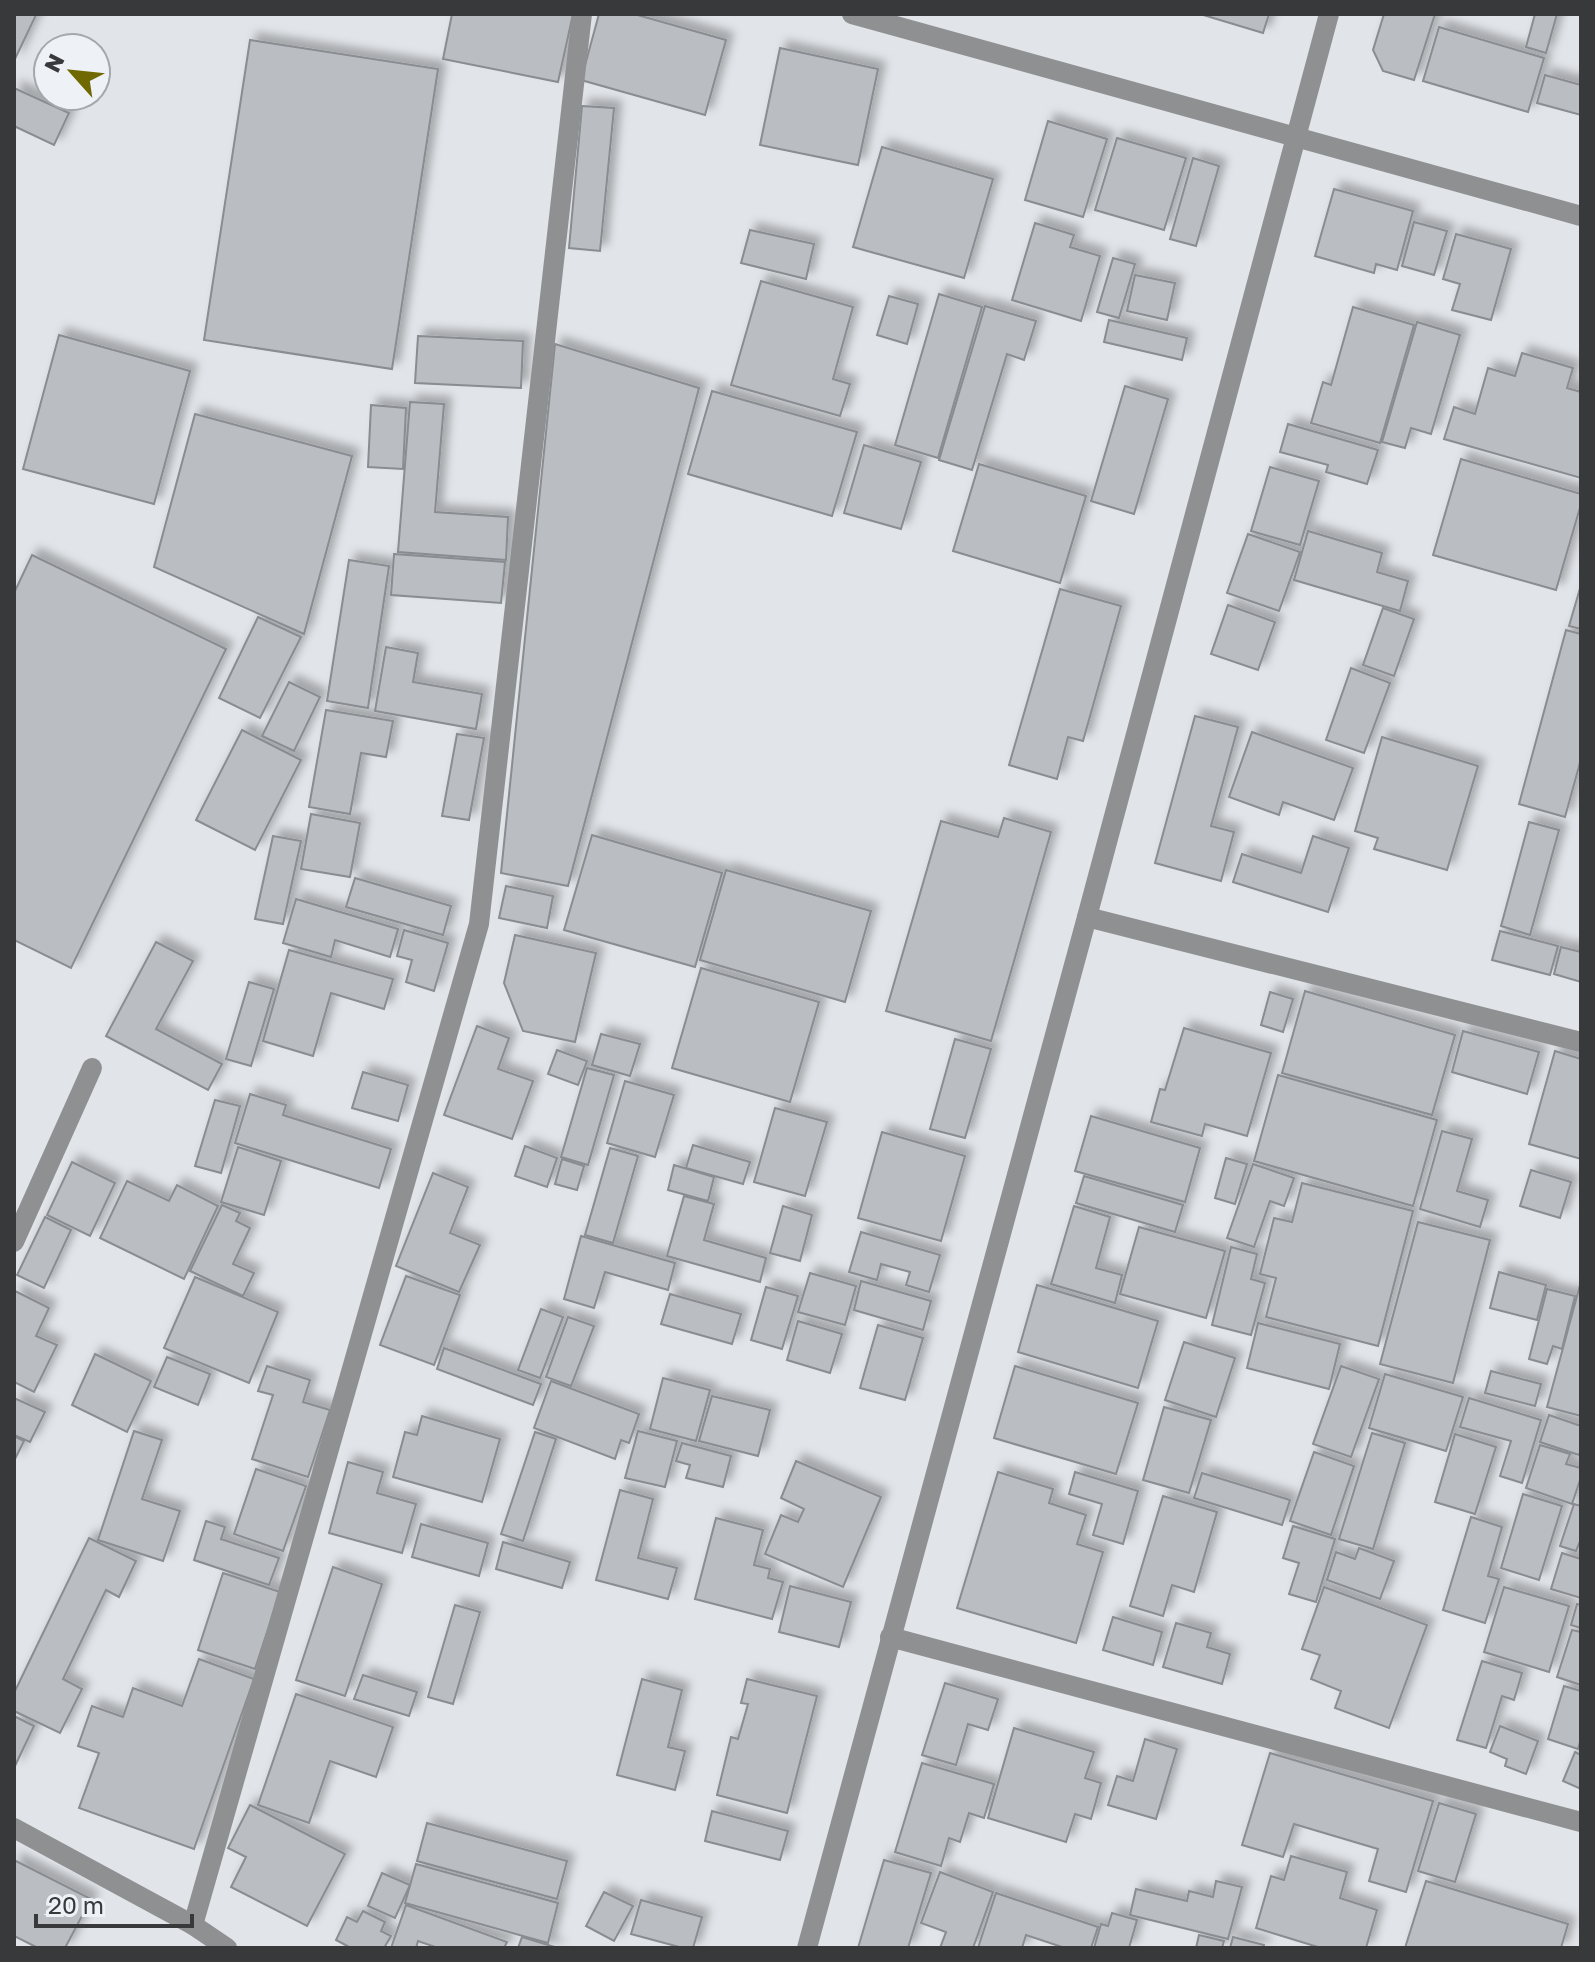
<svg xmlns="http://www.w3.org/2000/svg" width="1595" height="1962" font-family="'Golos Text',sans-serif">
	<defs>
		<filter id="shadow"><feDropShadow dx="7" dy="-7" stdDeviation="4" flood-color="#0004"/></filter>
	</defs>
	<rect width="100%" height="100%" fill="#e1e4e8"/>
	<g fill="#babdc2" stroke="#898c90" stroke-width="2" filter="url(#shadow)">
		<polygon points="14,14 36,14 36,15 14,61"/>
		<polygon points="452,14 573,14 558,82 443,59"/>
		<polygon points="599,14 634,14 726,40 705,115 581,80"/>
		<polygon points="1200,14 1269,14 1263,33"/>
		<polygon points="1384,14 1435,14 1414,80 1383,71 1373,50"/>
		<polygon points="1535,14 1557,14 1546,53 1526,47"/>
		<polygon points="1439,27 1544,58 1528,112 1423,81"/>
		<polygon points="250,40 438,69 392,369 204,340"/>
		<polygon points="780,48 878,69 858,165 760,145"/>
		<polygon points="1545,75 1581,85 1581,115 1537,103"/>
		<polygon points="14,88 69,113 54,145 14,126"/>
		<polygon points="582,106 614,108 600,251 569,248"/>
		<polygon points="1048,121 1107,139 1083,217 1025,200"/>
		<polygon points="1117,138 1186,158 1164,230 1095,210"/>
		<polygon points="882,147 993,179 964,278 853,247"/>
		<polygon points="1193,158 1219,166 1196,246 1170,239"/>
		<polygon points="1334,189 1413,211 1397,270 1376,264 1374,273 1315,256"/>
		<polygon points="1414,222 1447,231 1434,275 1402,266"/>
		<polygon points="1035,223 1074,235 1070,247 1100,256 1081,321 1012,300"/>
		<polygon points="750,230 814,244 806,279 741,263"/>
		<polygon points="1456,234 1511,249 1491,320 1452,310 1460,284 1443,279"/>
		<polygon points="1113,258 1135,264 1119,318 1097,312"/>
		<polygon points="1135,275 1175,283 1167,320 1127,311"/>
		<polygon points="761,281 853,307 833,379 850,384 840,416 731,385"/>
		<polygon points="939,294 982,307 938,458 895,445"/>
		<polygon points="889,296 918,304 907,344 877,335"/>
		<polygon points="985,306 1036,321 1024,360 1007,354 972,470 939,460"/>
		<polygon points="1353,307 1414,325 1380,443 1311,423 1323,382 1331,385"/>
		<polygon points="1109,320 1187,338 1182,360 1104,342"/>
		<polygon points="1417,322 1460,335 1431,434 1411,428 1405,448 1382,442"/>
		<polygon points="59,335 190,371 154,504 23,469"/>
		<polygon points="418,336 523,341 521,388 415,383"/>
		<polygon points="555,344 699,388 568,886 501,873"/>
		<polygon points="1522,353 1573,368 1567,388 1581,392 1581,478 1444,439 1454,407 1475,414 1488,368 1515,376"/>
		<polygon points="1125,386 1168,399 1134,514 1091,501"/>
		<polygon points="712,391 857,432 832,516 688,474"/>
		<polygon points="410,402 444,404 435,512 508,517 506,560 398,552"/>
		<polygon points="371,405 406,408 403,469 368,467"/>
		<polygon points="195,414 352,456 304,634 154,567"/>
		<polygon points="1288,424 1378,450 1367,484 1326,472 1328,465 1280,452"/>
		<polygon points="864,445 921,462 901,529 844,513"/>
		<polygon points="1461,459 1581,494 1581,504 1556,590 1433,555"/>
		<polygon points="979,464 1086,496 1060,583 953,551"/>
		<polygon points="1270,467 1319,481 1300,545 1251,531"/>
		<polygon points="1308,531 1382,553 1377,572 1408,581 1400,611 1294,580"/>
		<polygon points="1248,534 1300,552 1279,611 1227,593"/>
		<polygon points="394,554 505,562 501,603 391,595"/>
		<polygon points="32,555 226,649 71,968 14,940 14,593"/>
		<polygon points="349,560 389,566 368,708 327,701"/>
		<polygon points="1581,585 1581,629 1569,626"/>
		<polygon points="1060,589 1121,606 1083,741 1068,737 1057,779 1009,765"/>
		<polygon points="1228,605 1275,622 1258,670 1211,654"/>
		<polygon points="1383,608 1414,619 1394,676 1363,665"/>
		<polygon points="258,617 301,637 260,718 219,698"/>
		<polygon points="1566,630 1581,634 1581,759 1565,817 1519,804"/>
		<polygon points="386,647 418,653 413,682 482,694 476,729 375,711"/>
		<polygon points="1351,668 1390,683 1364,753 1326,740"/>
		<polygon points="289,682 320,697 294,751 262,736"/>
		<polygon points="326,710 393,721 386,757 361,753 350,814 309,807"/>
		<polygon points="1195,716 1238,727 1211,826 1234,832 1221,881 1155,863"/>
		<polygon points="242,730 301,760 255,850 196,820"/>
		<polygon points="1252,732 1353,768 1334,820 1283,802 1279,815 1229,797"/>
		<polygon points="457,734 484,738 469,820 442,816"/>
		<polygon points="1382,737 1478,766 1447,870 1374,849 1378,838 1355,831"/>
		<polygon points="311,814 360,823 350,877 301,869"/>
		<polygon points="1004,818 1051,832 991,1041 886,1011 941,821 998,837"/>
		<polygon points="1529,822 1559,830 1530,935 1501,926"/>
		<polygon points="592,835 722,873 695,967 564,930"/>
		<polygon points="273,836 301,841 283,924 255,919"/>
		<polygon points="1313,836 1349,848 1328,912 1233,882 1242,854 1301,873"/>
		<polygon points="726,870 871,911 845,1002 700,960"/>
		<polygon points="355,878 451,906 443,935 346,907"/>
		<polygon points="506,886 553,896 547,928 499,918"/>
		<polygon points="296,899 398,929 390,957 335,940 331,957 283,943"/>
		<polygon points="404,930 448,943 434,991 406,982 412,960 397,956"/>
		<polygon points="1500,931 1558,946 1550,975 1492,960"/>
		<polygon points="515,935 596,953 575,1042 523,1031 504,983"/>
		<polygon points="156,942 193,961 156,1029 222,1064 208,1090 106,1036"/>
		<polygon points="1561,947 1581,952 1581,982 1554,974"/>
		<polygon points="289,950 393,979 384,1009 331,993 313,1056 263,1041"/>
		<polygon points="701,968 819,1002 790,1102 672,1068"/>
		<polygon points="249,982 274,989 251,1066 226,1059"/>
		<polygon points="1305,991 1455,1035 1432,1115 1282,1073"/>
		<polygon points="1270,992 1293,999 1283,1032 1261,1025"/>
		<polygon points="477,1026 509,1038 498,1069 533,1081 512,1139 444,1115"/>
		<polygon points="1184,1028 1271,1053 1247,1136 1205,1124 1202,1136 1151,1122 1160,1089 1165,1090"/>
		<polygon points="1463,1031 1539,1052 1527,1094 1452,1072"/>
		<polygon points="601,1034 640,1044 630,1076 592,1065"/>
		<polygon points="955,1039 991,1049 965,1138 930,1129"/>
		<polygon points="557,1050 587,1061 578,1085 548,1074"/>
		<polygon points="1555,1051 1581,1059 1581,1159 1529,1144"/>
		<polygon points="587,1068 614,1075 588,1165 561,1157"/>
		<polygon points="363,1072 408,1085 398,1121 352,1108"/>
		<polygon points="1278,1075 1437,1120 1413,1206 1254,1161"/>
		<polygon points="625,1081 674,1095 655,1157 607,1143"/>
		<polygon points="250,1094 286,1105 283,1115 391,1149 379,1188 235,1143"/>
		<polygon points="215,1100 240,1106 221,1173 195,1166"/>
		<polygon points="775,1108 827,1122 805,1196 754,1182"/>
		<polygon points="1091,1116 1200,1148 1185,1202 1075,1171"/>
		<polygon points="1442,1131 1472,1139 1457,1191 1488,1200 1480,1227 1420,1209"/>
		<polygon points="882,1132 965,1156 941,1241 858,1218"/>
		<polygon points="693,1145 750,1162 743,1184 686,1168"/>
		<polygon points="525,1146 557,1158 547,1187 515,1176"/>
		<polygon points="238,1147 281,1161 264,1215 221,1202"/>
		<polygon points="610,1148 638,1156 613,1243 585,1235"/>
		<polygon points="1226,1158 1247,1164 1235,1204 1215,1198"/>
		<polygon points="562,1159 584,1166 577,1190 555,1184"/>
		<polygon points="72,1162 115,1183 90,1236 47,1215"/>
		<polygon points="1253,1164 1294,1178 1284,1206 1270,1201 1254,1247 1227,1238"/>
		<polygon points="674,1165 714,1177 708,1201 668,1190"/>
		<polygon points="1531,1170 1571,1182 1560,1218 1520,1206"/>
		<polygon points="433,1173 468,1187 450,1233 480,1245 459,1292 396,1266"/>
		<polygon points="1084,1176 1183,1205 1175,1232 1076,1203"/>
		<polygon points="127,1181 169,1201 177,1185 218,1206 184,1279 100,1238"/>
		<polygon points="1302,1183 1413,1211 1378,1346 1266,1317 1276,1278 1260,1274 1274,1218 1292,1222"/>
		<polygon points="684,1196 714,1204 704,1240 766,1258 760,1282 667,1256"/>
		<polygon points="222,1205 240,1213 236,1221 250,1228 233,1264 254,1273 243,1296 190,1271"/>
		<polygon points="783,1206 812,1215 800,1261 770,1253"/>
		<polygon points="1074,1206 1110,1217 1096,1268 1122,1275 1115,1303 1051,1284"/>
		<polygon points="45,1217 71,1230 44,1288 17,1275"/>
		<polygon points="1418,1222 1490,1240 1453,1383 1380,1364"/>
		<polygon points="1139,1227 1225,1251 1206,1318 1120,1294"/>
		<polygon points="861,1232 940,1255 929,1292 906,1285 910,1272 881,1264 877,1280 849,1272"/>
		<polygon points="581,1236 675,1263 668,1290 605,1272 594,1308 564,1299"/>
		<polygon points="1231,1247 1257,1254 1251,1279 1265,1283 1251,1335 1212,1325"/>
		<polygon points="1499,1272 1546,1285 1537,1320 1490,1308"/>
		<polygon points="810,1273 856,1286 845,1325 798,1312"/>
		<polygon points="406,1276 460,1295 434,1365 380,1345"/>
		<polygon points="195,1277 278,1312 249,1383 164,1348"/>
		<polygon points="861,1281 931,1301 923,1330 854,1310"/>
		<polygon points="1037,1285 1158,1321 1138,1388 1018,1352"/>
		<polygon points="1580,1285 1581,1286 1581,1416 1547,1407"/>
		<polygon points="766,1287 798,1296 782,1349 751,1340"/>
		<polygon points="1547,1289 1575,1296 1562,1349 1553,1346 1547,1364 1529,1359"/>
		<polygon points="15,1291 49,1308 36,1336 57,1345 34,1392 14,1382"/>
		<polygon points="670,1294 741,1314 732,1344 661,1324"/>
		<polygon points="541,1309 563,1317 540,1378 518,1370"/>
		<polygon points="568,1317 594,1326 571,1386 546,1377"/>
		<polygon points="798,1321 842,1334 830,1373 787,1360"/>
		<polygon points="1258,1323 1340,1344 1329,1389 1247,1368"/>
		<polygon points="878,1325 923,1338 905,1400 860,1388"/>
		<polygon points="1184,1342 1235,1358 1216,1417 1165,1400"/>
		<polygon points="444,1348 541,1384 533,1405 437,1369"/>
		<polygon points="95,1354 151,1381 127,1432 72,1405"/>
		<polygon points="167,1357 210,1374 198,1405 154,1387"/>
		<polygon points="267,1366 310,1380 303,1402 330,1410 308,1477 252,1459 273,1395 258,1391"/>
		<polygon points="1015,1366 1138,1403 1116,1474 994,1438"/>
		<polygon points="1341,1366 1379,1379 1351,1457 1313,1444"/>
		<polygon points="1491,1371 1541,1384 1535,1406 1485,1393"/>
		<polygon points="1385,1374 1463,1397 1446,1451 1369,1428"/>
		<polygon points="663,1378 710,1390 696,1441 650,1429"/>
		<polygon points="551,1381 639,1414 629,1443 621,1440 615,1459 534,1428"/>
		<polygon points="712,1396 770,1410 758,1456 699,1441"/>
		<polygon points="14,1398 45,1412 30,1442 14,1435"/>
		<polygon points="1469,1398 1541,1420 1522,1483 1500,1476 1511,1441 1460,1427"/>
		<polygon points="1164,1407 1211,1420 1189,1493 1143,1480"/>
		<polygon points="1549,1415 1581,1426 1581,1449 1579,1455 1540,1442"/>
		<polygon points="422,1416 500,1439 482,1502 393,1477 405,1432 417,1435"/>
		<polygon points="134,1431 162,1440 142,1499 180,1511 163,1561 98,1540"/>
		<polygon points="638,1431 677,1441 665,1487 625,1478"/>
		<polygon points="535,1432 556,1439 523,1541 501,1534"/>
		<polygon points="1372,1433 1405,1443 1373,1549 1339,1539"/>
		<polygon points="1455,1434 1496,1447 1475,1514 1435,1502"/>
		<polygon points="14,1436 24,1441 14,1461"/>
		<polygon points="682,1443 731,1456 723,1487 686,1478 690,1465 676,1461"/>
		<polygon points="1540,1445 1570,1454 1566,1464 1581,1468 1581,1477 1572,1504 1526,1488"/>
		<polygon points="1314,1452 1354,1466 1331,1535 1290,1521"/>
		<polygon points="796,1461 881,1497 843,1587 765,1554 781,1515 798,1522 804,1509 781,1498"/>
		<polygon points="348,1462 383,1472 377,1493 416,1504 402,1553 329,1533"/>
		<polygon points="256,1469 306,1486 283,1551 234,1534"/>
		<polygon points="998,1472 1053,1489 1049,1503 1086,1515 1077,1544 1103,1552 1076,1643 957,1608"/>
		<polygon points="1075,1472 1138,1491 1123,1544 1093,1535 1102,1504 1069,1494"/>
		<polygon points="1202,1473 1290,1500 1282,1525 1194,1498"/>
		<polygon points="620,1490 653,1499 638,1558 677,1568 668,1599 596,1580"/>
		<polygon points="1523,1494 1562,1506 1539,1580 1501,1568"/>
		<polygon points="1163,1496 1217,1512 1194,1592 1172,1585 1163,1616 1130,1606"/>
		<polygon points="1574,1504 1581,1506 1581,1539 1576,1551 1560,1546"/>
		<polygon points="1471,1517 1502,1527 1488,1576 1499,1579 1485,1623 1443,1610"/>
		<polygon points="716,1518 763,1530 754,1565 770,1569 768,1578 783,1582 772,1619 695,1599"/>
		<polygon points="206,1521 225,1527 221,1539 279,1558 269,1585 194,1560"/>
		<polygon points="421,1524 488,1543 479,1576 412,1557"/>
		<polygon points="1293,1526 1335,1539 1316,1602 1289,1594 1299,1563 1283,1558"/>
		<polygon points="89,1538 136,1561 119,1597 106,1590 63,1679 82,1689 60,1733 14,1711 14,1693"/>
		<polygon points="503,1542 570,1562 562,1588 496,1569"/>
		<polygon points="1359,1548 1394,1561 1380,1599 1327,1580 1336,1552 1355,1559"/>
		<polygon points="1562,1553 1581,1559 1581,1598 1551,1589"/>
		<polygon points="333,1567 382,1584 345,1696 296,1680"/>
		<polygon points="223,1573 280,1592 255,1669 198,1650"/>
		<polygon points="790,1586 851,1602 839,1647 779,1632"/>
		<polygon points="1324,1587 1427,1625 1389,1728 1335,1708 1341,1691 1311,1679 1320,1655 1302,1649"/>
		<polygon points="1504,1587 1569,1606 1549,1672 1484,1652"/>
		<polygon points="1577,1604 1581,1605 1581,1628 1571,1625"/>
		<polygon points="455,1605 480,1612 453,1704 428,1697"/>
		<polygon points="1113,1617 1162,1632 1153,1665 1103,1650"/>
		<polygon points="1176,1623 1211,1633 1207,1647 1230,1654 1222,1684 1163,1667"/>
		<polygon points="1572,1630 1581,1632 1581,1685 1557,1677"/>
		<polygon points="199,1659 254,1679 194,1849 79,1808 99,1753 78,1746 92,1706 123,1717 133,1688 182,1706"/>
		<polygon points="1482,1661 1522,1673 1514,1700 1502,1696 1486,1748 1457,1740"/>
		<polygon points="363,1675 417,1692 409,1716 354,1699"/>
		<polygon points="642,1679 682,1690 668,1747 685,1751 675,1790 617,1775"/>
		<polygon points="747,1679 817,1696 787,1813 717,1795 731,1737 738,1739 748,1704 741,1703"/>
		<polygon points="945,1683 998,1699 988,1730 968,1724 956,1765 922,1755"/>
		<polygon points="1564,1686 1581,1691 1581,1739 1578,1749 1548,1739"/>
		<polygon points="296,1694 393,1727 376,1777 330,1761 309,1823 258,1805"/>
		<polygon points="14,1716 34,1726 14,1768"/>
		<polygon points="1500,1726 1538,1741 1526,1774 1505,1766 1507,1759 1490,1752"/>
		<polygon points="1014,1728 1094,1752 1085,1778 1101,1783 1091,1819 1075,1814 1066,1842 988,1818"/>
		<polygon points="1145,1739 1177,1749 1156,1819 1108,1805 1117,1776 1133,1781"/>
		<polygon points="1575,1752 1581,1755 1581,1789 1563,1781"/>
		<polygon points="1270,1753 1433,1801 1406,1892 1369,1881 1378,1849 1294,1824 1283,1857 1242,1845"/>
		<polygon points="922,1763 994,1784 984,1818 969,1813 960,1842 949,1838 941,1866 895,1852"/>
		<polygon points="1439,1803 1476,1814 1455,1882 1418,1871"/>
		<polygon points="250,1805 345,1854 307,1926 231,1887 246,1857 228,1848"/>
		<polygon points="712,1811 788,1831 780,1860 705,1841"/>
		<polygon points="427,1823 567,1861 557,1899 417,1861"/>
		<polygon points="1291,1856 1347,1872 1340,1898 1377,1910 1366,1948 1321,1948 1256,1928 1271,1876 1284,1880"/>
		<polygon points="14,1860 91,1899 65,1948 38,1948 14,1936"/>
		<polygon points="884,1860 931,1873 908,1948 858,1948"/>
		<polygon points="416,1864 558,1903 548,1943 405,1903"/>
		<polygon points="940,1872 993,1892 973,1948 940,1948 946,1932 921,1923"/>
		<polygon points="382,1873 410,1885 395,1918 368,1906"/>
		<polygon points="1216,1881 1242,1887 1228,1939 1130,1915 1136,1889 1187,1901 1189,1891 1213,1897"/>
		<polygon points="1426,1881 1568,1924 1561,1948 1405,1948"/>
		<polygon points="604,1892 633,1906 614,1941 586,1926"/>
		<polygon points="996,1893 1098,1927 1091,1948 1065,1948 1026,1935 1022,1948 978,1948"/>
		<polygon points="641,1900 702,1917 693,1948 683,1948 631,1934"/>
		<polygon points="406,1905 507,1942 504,1948 438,1948 418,1941 416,1948 391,1948"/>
		<polygon points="363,1911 385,1922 381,1931 391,1936 384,1948 351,1948 336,1940 347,1917 357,1922"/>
		<polygon points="1112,1913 1137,1920 1129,1948 1094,1948 1101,1924 1108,1926"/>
		<polygon points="1199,1935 1224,1941 1222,1948 1196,1948"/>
		<polygon points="522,1937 558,1948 518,1948"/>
		<polygon points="1233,1937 1264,1945 1263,1948 1230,1948"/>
	</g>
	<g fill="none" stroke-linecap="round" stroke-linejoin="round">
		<g stroke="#8f9092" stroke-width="20">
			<polyline points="852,14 1581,216"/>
			<polyline points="1087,917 1581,1042"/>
			<polyline points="14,1242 92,1068"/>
			<polyline points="890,1637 1581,1822"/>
			<polyline points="14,1828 193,1925 227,1948"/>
			<polyline points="193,1925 479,924 582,14"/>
			<polyline points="807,1948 1087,917 1329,14"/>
		</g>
	</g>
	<rect width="1595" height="1962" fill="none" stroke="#38393b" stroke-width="32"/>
	<g transform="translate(72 72) rotate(297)"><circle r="38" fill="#eef1f6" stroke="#a5a7ab" stroke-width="2"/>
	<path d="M0-6L14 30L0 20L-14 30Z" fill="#706902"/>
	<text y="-12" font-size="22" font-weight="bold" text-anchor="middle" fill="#38393b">N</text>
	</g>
	<path d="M36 1914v12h156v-12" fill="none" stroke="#38393b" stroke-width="4"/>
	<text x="48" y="1914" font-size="24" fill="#38393b" stroke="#eef1f6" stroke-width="6" paint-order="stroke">20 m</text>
</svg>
